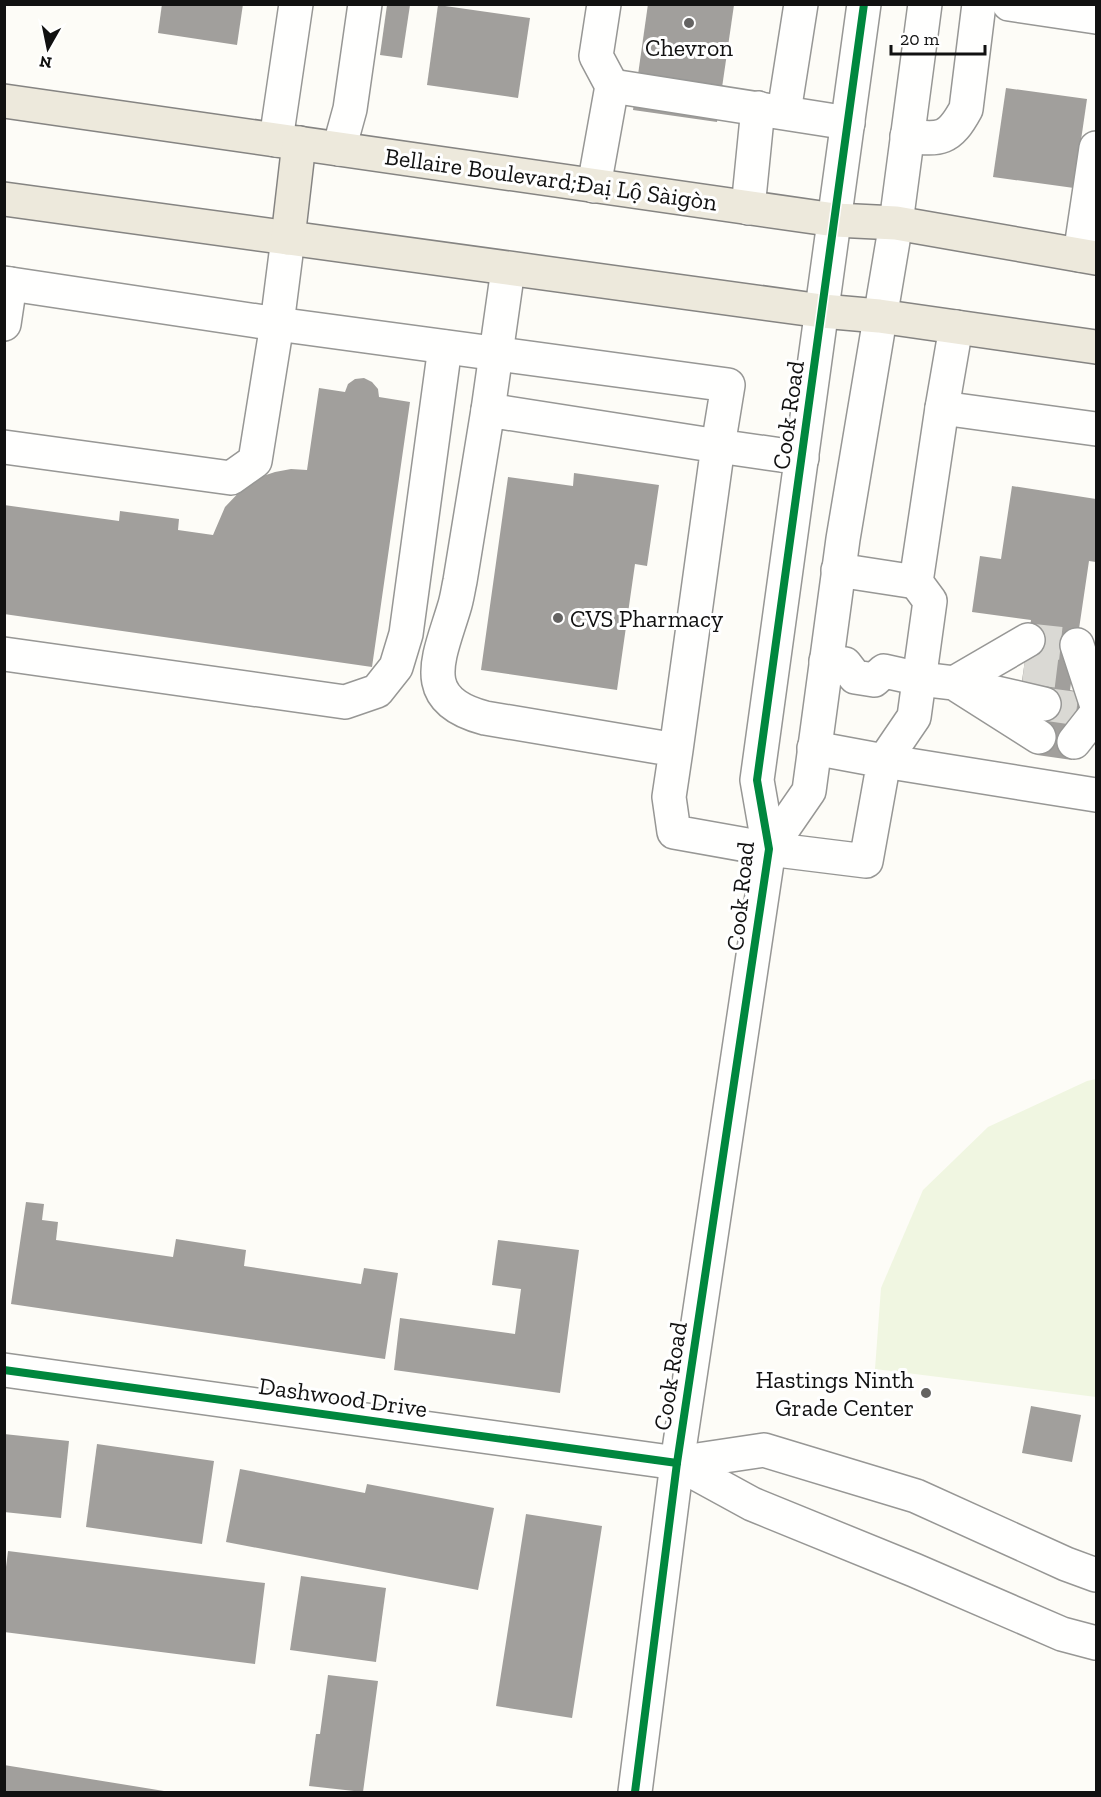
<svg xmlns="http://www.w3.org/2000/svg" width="1101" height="1797" font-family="'Zilla Slab',serif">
	<rect width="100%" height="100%" fill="#fdfcf7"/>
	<polygon fill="#f0f6e1" points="1096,1079 1096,1397 875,1369 881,1288 923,1190 988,1127 1087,1081"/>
	<g fill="#a19f9c">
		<polygon points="162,4 243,4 237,45 158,33"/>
		<polygon points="648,4 734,5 717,122 633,110"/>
		<polygon points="387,5 410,5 402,58 380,55"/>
		<polygon points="438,5 530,18 518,98 427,85"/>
		<polygon points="1006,88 1087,99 1074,188 993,177"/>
		<polygon points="364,378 372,382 378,389 379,397 410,402 372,667 4,614 4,505 119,521 120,511 179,519 178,530 213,535 225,507 246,485 260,477 275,472 291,469 307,470 319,388 345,392 348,384 355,379"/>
		<polygon points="574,473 659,485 647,566 635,564 617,690 481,670 508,477 573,486"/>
		<polygon points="1012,486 1096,499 1096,562 1089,561 1070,690 1081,692 1072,760 1037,755 1046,691 1021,687 1031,620 972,612 980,556 1001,559"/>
		<polygon points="26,1202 44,1204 42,1220 58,1222 56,1240 173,1257 176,1239 246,1250 244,1266 361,1284 364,1268 398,1273 385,1359 11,1304"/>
		<polygon points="498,1240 579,1250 560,1393 394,1370 400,1318 515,1334 521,1289 492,1285"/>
		<polygon points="1031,1406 1081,1415 1072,1462 1022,1453"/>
		<polygon points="4,1434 69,1441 61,1518 4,1512"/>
		<polygon points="97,1444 214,1461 202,1544 86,1527"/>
		<polygon points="240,1469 365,1493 367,1484 494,1508 478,1590 226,1542"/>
		<polygon points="526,1514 602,1526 572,1718 496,1706"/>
		<polygon points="8,1551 265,1583 255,1664 4,1632 4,1583"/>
		<polygon points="301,1576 386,1588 376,1662 290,1650"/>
		<polygon points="328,1675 378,1681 363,1792 309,1786 316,1734 320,1734"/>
		<polygon points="4,1765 164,1791 164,1792 4,1792"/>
	</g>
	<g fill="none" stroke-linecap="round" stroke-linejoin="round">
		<g stroke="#dad9d4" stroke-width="33" stroke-dasharray="33 16" stroke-linecap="butt">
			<polyline points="1028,640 1077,645"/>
			<polyline points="1024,667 1073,673"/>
			<polyline points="1044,704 1079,709"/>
		</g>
		<defs>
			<g id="minor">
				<polyline points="1009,4 1096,17"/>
				<polyline points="612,86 848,123"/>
				<polyline points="784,112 801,4"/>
				<path d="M 907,136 C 941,140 949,140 966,109 L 979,4"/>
				<polyline points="276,140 296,4"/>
				<polyline points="339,149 350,109 365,4"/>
				<polyline points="594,186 612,86 596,56 604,4"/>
				<polyline points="748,208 758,108"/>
				<polyline points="1080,255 1096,148"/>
				<polyline points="4,283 277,324 288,238"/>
				<polyline points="4,324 10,284"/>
				<polyline points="942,408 956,327"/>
				<polyline points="488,410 508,269"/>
				<polyline points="1096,429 942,408 916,582 930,601 914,717 884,761 1096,795"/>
				<polyline points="4,447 231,478 255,461 277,324 728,385 718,446 802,458"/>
				<polyline points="838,570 916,582"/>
				<polyline points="1077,645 1096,703"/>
				<polyline points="4,654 345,702 377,691 396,667 406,634 445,347"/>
				<polyline points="826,661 845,664 855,677 874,680 884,671 920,679 954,683 1039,737"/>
				<polyline points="954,683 1028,640"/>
				<polyline points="979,689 1044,704"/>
				<polyline points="1074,742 1096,714"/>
				<path d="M 676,750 L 485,718 C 416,700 439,658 454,608 C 457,599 458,590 460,581 L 488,410 L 718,446 L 676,750 L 669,797 L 674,832 L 769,849 L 866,861 L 884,761 L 814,748"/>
				<polyline points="769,849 809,791 843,539 896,223 925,4"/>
				<polyline points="4,1370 677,1463"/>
				<polyline points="1096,1575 1066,1564 916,1496 764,1450 677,1463 752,1504 914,1570 1062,1634 1096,1643"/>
				<polyline points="635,1792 677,1463 769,849 757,780 864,4"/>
			</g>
			<g id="major">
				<polyline points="4,101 835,220 896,223 1096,258"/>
				<polyline points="4,199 822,311 879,316 1096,347"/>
				<polyline points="288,238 299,143"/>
			</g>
		</defs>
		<use href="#minor" stroke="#979795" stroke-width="36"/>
		<use href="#major" stroke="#858482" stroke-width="36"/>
		<use href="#minor" stroke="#fffffe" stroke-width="33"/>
		<use href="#major" stroke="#ede9dc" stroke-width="33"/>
		<defs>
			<g id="cycleway">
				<polyline points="4,1370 677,1463"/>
				<polyline points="635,1792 677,1463 769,849 757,780 864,4"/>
			</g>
		</defs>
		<use href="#cycleway" stroke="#fff" stroke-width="11"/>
		<use href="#cycleway" stroke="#00873e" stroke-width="8"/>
	</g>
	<g fill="#646362" stroke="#fff" stroke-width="2">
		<circle cx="689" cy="23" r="6"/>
		<circle cx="558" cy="618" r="6"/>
		<circle cx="926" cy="1393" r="6"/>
	</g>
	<g text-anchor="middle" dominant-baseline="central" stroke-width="6" stroke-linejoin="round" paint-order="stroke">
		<g font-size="24" fill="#111" stroke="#fff">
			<text x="689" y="47">Chevron</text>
			<text x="570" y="618" text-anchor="start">CVS Pharmacy</text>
			<text x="914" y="1379" text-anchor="end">Hastings Ninth<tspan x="914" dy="28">Grade Center</tspan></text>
		</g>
		<g font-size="24" fill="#111" stroke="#fff">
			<text transform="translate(551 179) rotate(8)">Bellaire Boulevard;Đại Lộ Sàigòn</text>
			<text transform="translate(788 415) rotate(-82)">Cook Road</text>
			<text transform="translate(740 896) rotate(-84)">Cook Road</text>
			<text transform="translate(670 1376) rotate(-81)">Cook Road</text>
			<text transform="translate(343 1397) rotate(8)">Dashwood Drive</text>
		</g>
	</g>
	<rect width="1101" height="1797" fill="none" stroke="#111111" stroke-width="12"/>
	<g transform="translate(48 48) rotate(189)" stroke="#ffffff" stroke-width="4.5" paint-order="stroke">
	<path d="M0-4.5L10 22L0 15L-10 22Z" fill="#111111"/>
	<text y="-9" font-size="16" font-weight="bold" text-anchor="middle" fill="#111111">N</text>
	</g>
	<path d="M891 45v9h94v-9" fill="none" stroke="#111111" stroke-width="3"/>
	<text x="900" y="45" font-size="18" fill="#111111" stroke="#ffffff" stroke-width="4.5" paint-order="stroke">20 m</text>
</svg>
